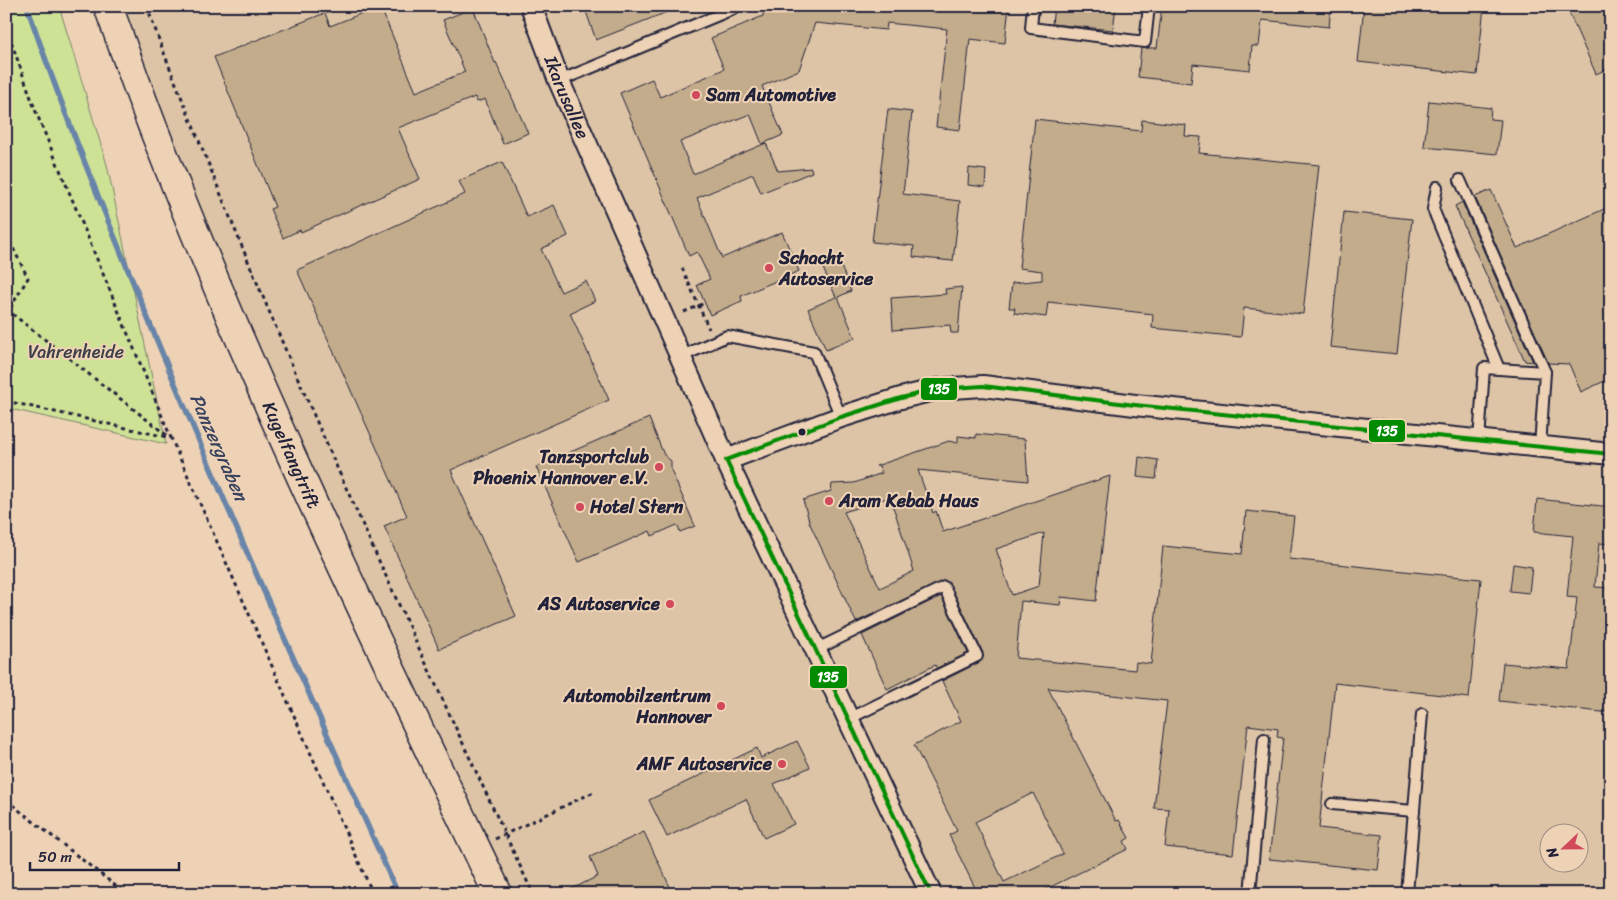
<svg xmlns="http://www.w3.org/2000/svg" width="1617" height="900" font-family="Sriracha,sans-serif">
	<rect width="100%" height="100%" fill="#eed2b5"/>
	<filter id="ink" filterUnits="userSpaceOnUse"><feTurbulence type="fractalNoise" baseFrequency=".02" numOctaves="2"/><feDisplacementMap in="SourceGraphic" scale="10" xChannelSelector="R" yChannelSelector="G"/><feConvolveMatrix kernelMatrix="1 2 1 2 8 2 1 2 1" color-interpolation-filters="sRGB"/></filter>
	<g filter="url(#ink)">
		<path fill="#ddc4a6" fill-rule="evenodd" d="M 108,6 L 1611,6 L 1611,894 L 498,894 ZM 1550,832 L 1580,832 L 1580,862 L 1550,862 Z"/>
		<polygon fill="#cee296" stroke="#788268" points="6,6 59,6 107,165 166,444 6,408"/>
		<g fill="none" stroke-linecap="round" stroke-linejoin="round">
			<path stroke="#6784a8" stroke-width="5.5" d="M 27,6 C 64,116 109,223 153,331 C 231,520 315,707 398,894"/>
		</g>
		<g fill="#c3ac8b" stroke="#22223b" fill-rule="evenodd">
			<polygon points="380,6 416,92 465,72 443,20 473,8 495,63 496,62 528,133 503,144 485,99 477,102 475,97 398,128 420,179 301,232 300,230 283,238 270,209 275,207 214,57 325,13 330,26"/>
			<polygon points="584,6 679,6 680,7 596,40"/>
			<polygon points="764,6 880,6 904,9 904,6 1009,6 1005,43 970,39 960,130 936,127 947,29 887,23 886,30 815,23 799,70 762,86 783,135 762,144 750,114 680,142 693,174 766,143 778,171 811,168 812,172 761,193 753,174 697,198 722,258 782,232 799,271 741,296 742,301 710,315 697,285 710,279 697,252 689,256 620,93 652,79 660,97 724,69 711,38 763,16"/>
			<polygon points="1054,6 1116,6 1113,30 1052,24"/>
			<polygon points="1162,6 1331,6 1329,27 1262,20 1259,46 1252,46 1250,70 1193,64 1191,83 1138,77 1141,48 1157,48"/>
			<polygon points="1364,6 1484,6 1477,75 1358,62"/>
			<polygon points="1566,6 1611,6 1611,67 1596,74"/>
			<polygon points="1429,101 1491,108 1490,119 1501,120 1497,154 1424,147"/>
			<polygon points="888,109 912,112 903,194 960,201 953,261 913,257 914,246 872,242"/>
			<polygon points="1035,119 1141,131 1142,120 1186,125 1185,136 1201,137 1199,153 1319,165 1303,314 1244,308 1241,337 1152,328 1153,314 1048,302 1046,317 1014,313 1015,308 1009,308 1012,283 1042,280 1042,271 1019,268"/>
			<polygon points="502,162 527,217 554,205 568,236 541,249 561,292 586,281 595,301 570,313 609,400 451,470 516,616 439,649 384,526 407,516 297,270 465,194 459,181"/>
			<polygon points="969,168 986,170 985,187 968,185"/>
			<polygon points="1491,190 1517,248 1611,206 1611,378 1581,392 1569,364 1548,363 1475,197"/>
			<polygon points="1462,202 1533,362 1525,361 1455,206"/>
			<polygon points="1344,212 1412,219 1397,354 1330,347"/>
			<polygon points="838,259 851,291 838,297 855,338 826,350 808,309 836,297 822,266"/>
			<polygon points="962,287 958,333 951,333 950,325 893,330 891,298 946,294 945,289"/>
			<polygon points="649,418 664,455 671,461 671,470 695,526 680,532 677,525 652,536 650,531 579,562 536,467"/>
			<path d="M 976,434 L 1025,439 L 1028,481 L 918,470 L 933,513 L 936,511 L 943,532 L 1110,476 L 1096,601 L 1061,597 L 1060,605 L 1021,601 L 1016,658 L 1135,670 L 1136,662 L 1151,664 L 1163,546 L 1242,554 L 1246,511 L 1294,516 L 1289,559 L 1481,579 L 1469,698 L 1335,683 L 1319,828 L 1382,835 L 1378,870 L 1269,859 L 1283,738 L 1277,737 L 1278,729 L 1248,725 L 1233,854 L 1165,847 L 1169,809 L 1154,808 L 1167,701 L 1048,688 L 1116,821 L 1119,820 L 1129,838 L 1124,841 L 1128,849 L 1036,894 L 978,894 L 949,835 L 957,831 L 914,745 L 961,721 L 942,681 L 980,662 L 983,653 L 950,584 L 945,580 L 856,622 L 810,524 L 803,500 L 831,491 L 832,484 L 854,483 L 882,473 L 879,466 L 876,466 L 949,441 L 958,443 L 958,436 L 976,438 ZM 890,497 L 914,571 L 880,588 L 844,512 ZM 1044,533 L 1039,586 L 1012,595 L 996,549 ZM 1033,793 L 1063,854 L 1004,882 L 975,822 Z"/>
			<polygon points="1139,457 1158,460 1156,479 1137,477"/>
			<polygon points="1537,499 1611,507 1611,544 1599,543 1595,587 1611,588 1609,660 1611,660 1611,713 1499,701 1503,663 1569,669 1577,598 1567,597 1573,536 1534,532"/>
			<polygon points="1513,564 1532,567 1529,593 1510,591"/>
			<polygon points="941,596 968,653 937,668 935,665 887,689 862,635"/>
			<polygon points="797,741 810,767 774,784 794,824 764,838 746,799 667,837 649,800 757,748 761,758"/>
			<polygon points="644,832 671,889 660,894 562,894 598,876 590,857"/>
		</g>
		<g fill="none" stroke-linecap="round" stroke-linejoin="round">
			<defs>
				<g id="lane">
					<polyline points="1033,6 1031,28 1145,42 1149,6"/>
					<polyline points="559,81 733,9 734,6"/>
					<polyline points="1460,180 1545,372"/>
					<polyline points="1437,187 1433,209 1499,369"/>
					<polyline points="680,357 727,336 814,352 841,417"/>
					<polyline points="1479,441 1484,368 1545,372 1540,447"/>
					<polyline points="815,650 944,587 977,656 848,719"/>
					<polyline points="1332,804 1414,811"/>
					<polyline points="1250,894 1264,739"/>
					<polyline points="1407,894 1422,714"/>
				</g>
				<g id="street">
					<path id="s1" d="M 531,6 L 559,81 L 726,460 L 931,894"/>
					<polyline points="726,460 841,417 901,398 938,389 983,386 1135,405 1611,454"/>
				</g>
				<g id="secondary">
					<path id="s2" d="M 108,6 C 125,52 141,98 159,143 C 259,399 379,646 498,894"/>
				</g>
			</defs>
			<use href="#lane" stroke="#22223b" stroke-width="14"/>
			<use href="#street" stroke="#22223b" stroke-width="24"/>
			<use href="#secondary" stroke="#22223b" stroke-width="31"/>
			<g stroke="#22223b" stroke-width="3" stroke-dasharray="4 4" stroke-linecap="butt">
				<path d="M 147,6 C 170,73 199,139 225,205 C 320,439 427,666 533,894"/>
				<polyline points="6,27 36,112 171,438"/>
				<polyline points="6,234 28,278 9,310"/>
				<polyline points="682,268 709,329"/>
				<polyline points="6,309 169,437"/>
				<polyline points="684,312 705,303"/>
				<polyline points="6,401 171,438 373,894"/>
				<polyline points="6,800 126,894"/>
				<polyline points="495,839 596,791"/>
			</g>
			<use href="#lane" stroke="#eed2b5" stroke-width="10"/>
			<use href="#street" stroke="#eed2b5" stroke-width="20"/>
			<use href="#secondary" stroke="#eed2b5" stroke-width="28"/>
			<defs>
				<g id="bus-1">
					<polyline points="726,460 841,417 901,398 938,389 983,386 1135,405 1611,454"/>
					<polyline points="726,460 931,894"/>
				</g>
			</defs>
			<use href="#bus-1" stroke="#eed2b5" stroke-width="8"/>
			<use href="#bus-1" stroke="#008b00" stroke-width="4"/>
		</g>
	</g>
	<g fill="#d1495b" stroke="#eed2b5" stroke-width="2">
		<circle cx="696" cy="95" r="5"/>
		<circle cx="769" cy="268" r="5"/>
		<circle cx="659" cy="467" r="5"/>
		<circle cx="829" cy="501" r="5"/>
		<circle cx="580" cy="507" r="5"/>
		<circle cx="670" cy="604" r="5"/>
		<circle cx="721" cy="706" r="5"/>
		<circle cx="782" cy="764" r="5"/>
	</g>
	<circle fill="#22223b" stroke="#eed2b5" stroke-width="2" cx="802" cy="432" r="4.5"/>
	<g text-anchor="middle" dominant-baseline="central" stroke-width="4" stroke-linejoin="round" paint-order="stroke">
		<g font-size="18" font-weight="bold" fill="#22223b" stroke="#eed2b5" text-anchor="start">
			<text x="706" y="95">Sam Automotive</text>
			<text x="779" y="258">Schacht<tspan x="779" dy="21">Autoservice</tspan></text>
			<text x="649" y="457" text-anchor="end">Tanzsportclub<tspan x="649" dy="21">Phoenix Hannover e.V.</tspan></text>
			<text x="839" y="501">Aram Kebab Haus</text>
			<text x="590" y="507">Hotel Stern</text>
			<text x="660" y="604" text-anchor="end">AS Autoservice</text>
			<text x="711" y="696" text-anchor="end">Automobilzentrum<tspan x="711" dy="21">Hannover</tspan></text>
			<text x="772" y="764" text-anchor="end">AMF Autoservice</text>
		</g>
		<g font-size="18" fill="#22223b" stroke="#eed2b5">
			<text stroke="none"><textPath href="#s1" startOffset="98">Ikarusallee</textPath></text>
			<text stroke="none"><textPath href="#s2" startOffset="485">Kugelfangtrift</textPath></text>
		</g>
		<g font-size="18" fill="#3c3f49" stroke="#eed2b5">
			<text x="76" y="352">Vahrenheide</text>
		</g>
		<g font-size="19" font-style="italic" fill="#39435f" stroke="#eed2b5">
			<text transform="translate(219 447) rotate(66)">Panzergraben</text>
		</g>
	</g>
	<g stroke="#eed2b5" stroke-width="2">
		<rect x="920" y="377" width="38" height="24" rx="5" fill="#008b00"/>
		<rect x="1368" y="419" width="38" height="24" rx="5" fill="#008b00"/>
		<rect x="809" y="665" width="39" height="24" rx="5" fill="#008b00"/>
	</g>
	<g font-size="14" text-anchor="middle" font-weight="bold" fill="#fff">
		<text x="939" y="394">135</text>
		<text x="1387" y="436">135</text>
		<text x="828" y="682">135</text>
	</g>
	<rect width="1617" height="900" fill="none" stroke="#eed2b5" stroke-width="25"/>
	<rect x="12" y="12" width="1592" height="875" fill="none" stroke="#22223b" stroke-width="2" filter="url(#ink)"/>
	<g transform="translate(1564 848) rotate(248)"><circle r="24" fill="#eed2b5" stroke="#9c8c84"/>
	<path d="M0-4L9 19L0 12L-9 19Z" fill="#d1495b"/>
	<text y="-8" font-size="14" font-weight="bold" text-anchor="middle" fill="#22223b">N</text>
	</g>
	<path d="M30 862v8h149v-8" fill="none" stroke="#22223b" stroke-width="2.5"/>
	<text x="38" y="862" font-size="15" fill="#22223b" stroke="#eed2b5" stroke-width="4" paint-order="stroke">50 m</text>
</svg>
